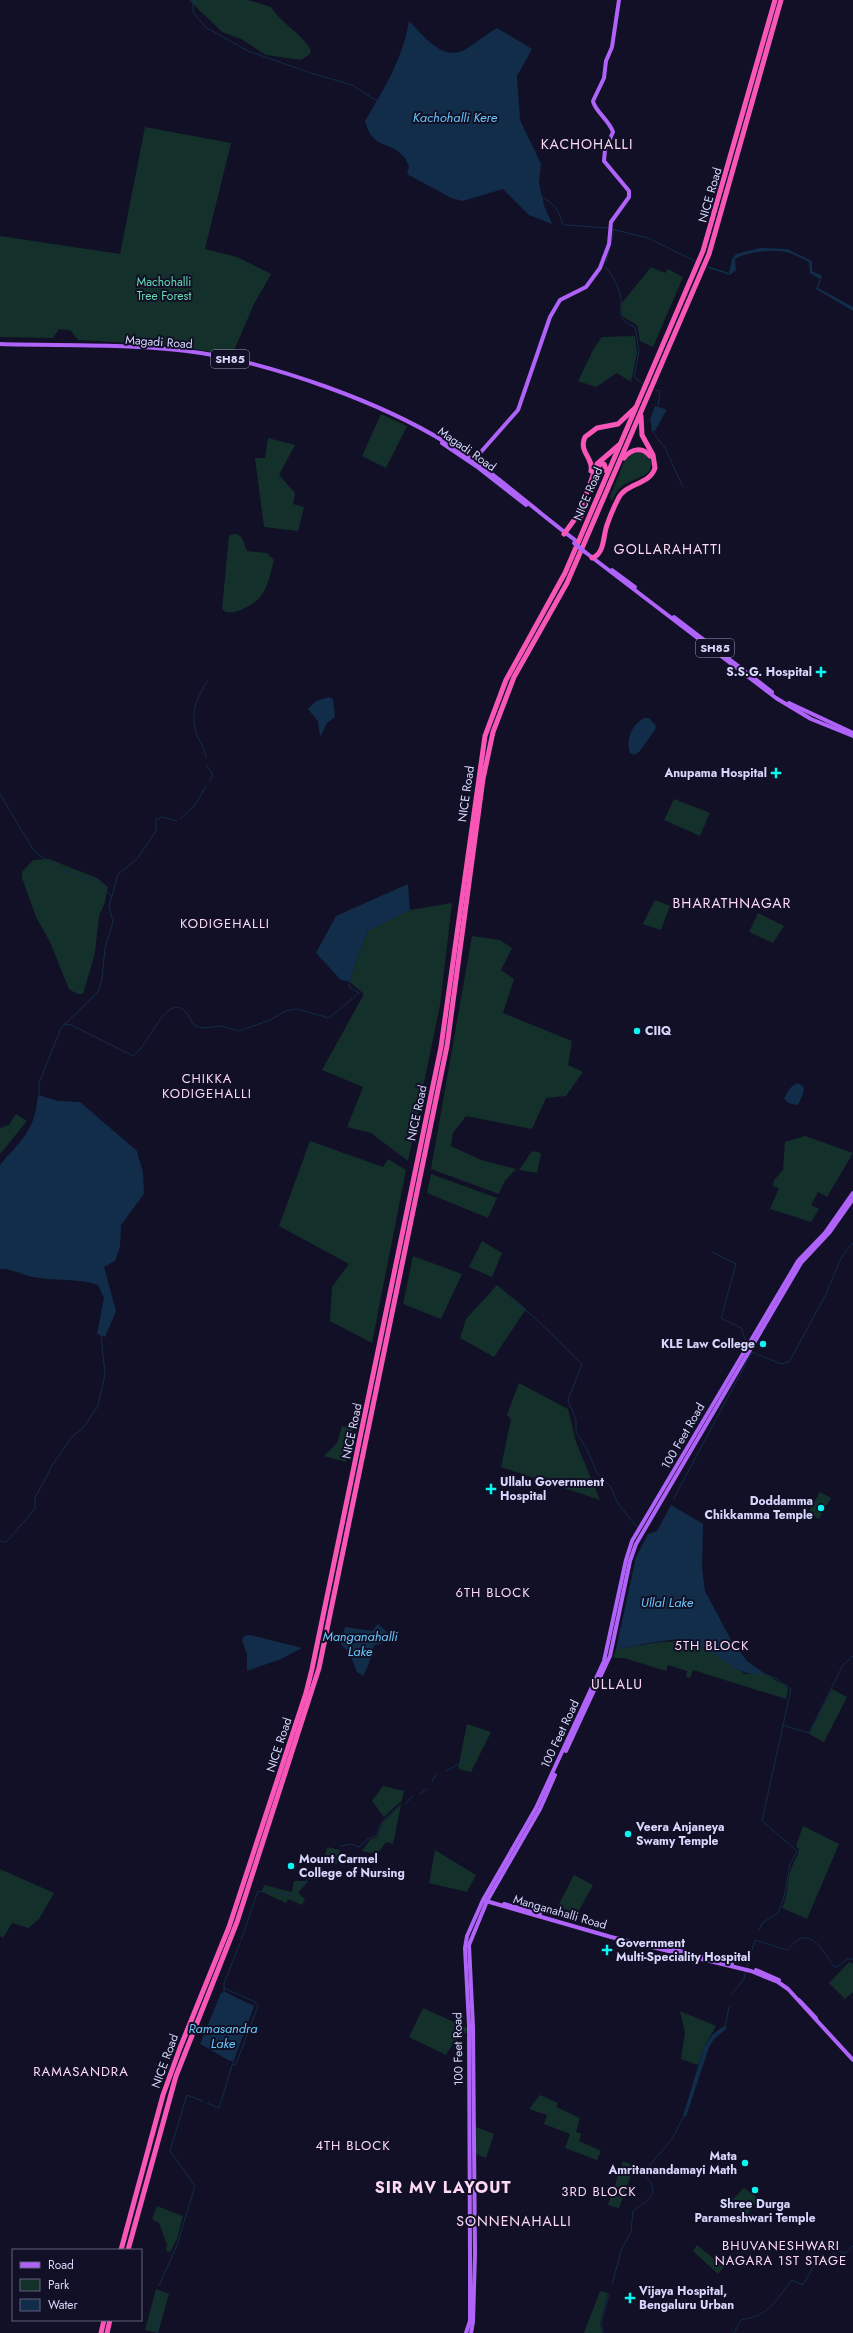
<svg xmlns="http://www.w3.org/2000/svg" width="853" height="2333" font-family="Jost,sans-serif">
	<rect width="100%" height="100%" fill="#111026"/>
	<g fill="#14302b">
		<path d="M 189,0 L 248,0 L 271,7 C 281,24 301,32 311,50 L 310,54 L 301,60 L 266,55 L 241,39 L 222,32 Z"/>
		<polygon points="145,127 231,143 205,249 237,257 271,274 254,304 232,355 169,345 78,340 70,330 59,329 53,338 0,337 0,236 120,254"/>
		<polygon points="651,267 665,273 668,269 683,277 653,347 640,341 637,325 622,316 621,304"/>
		<polygon points="635,336 637,353 631,382 617,373 596,387 578,381 594,348 602,337"/>
		<polygon points="381,414 407,426 386,468 362,456"/>
		<polygon points="268,438 295,445 279,475 295,493 293,504 304,507 298,531 264,527 255,458 265,458"/>
		<path d="M 640,450 L 649,456 C 659,477 634,477 622,486 C 617,490 614,496 612,501 L 610,497 L 626,457 Z"/>
		<path d="M 233,534 L 237,534 L 242,538 L 247,551 L 267,553 L 274,560 C 271,571 268,587 261,596 C 255,604 230,619 222,609 L 229,536 Z"/>
		<polygon points="674,799 710,813 700,836 664,820"/>
		<polygon points="49,859 97,878 108,887 105,902 99,916 95,953 83,994 77,994 69,989 50,942 36,917 22,878 22,872 33,860"/>
		<polygon points="655,900 670,906 661,930 643,924"/>
		<polygon points="452,903 440,1005 408,1161 371,1133 347,1127 363,1087 322,1070 364,994 350,982 355,962 368,931 410,910"/>
		<polygon points="758,913 784,926 773,943 749,932"/>
		<polygon points="472,936 500,940 512,948 501,970 514,979 503,1013 572,1041 568,1065 583,1072 566,1096 546,1098 532,1129 466,1116 453,1133 451,1146 481,1160 516,1169 504,1182 499,1194 431,1169"/>
		<polygon points="16,1114 27,1121 0,1154 0,1128 9,1125"/>
		<polygon points="805,1136 853,1153 827,1197 818,1192 811,1205 819,1209 811,1222 770,1209 779,1188 773,1186 774,1180 783,1170 785,1142"/>
		<polygon points="310,1141 383,1167 388,1159 406,1170 372,1343 330,1321 332,1287 349,1264 279,1226"/>
		<polygon points="532,1151 541,1153 537,1173 519,1170"/>
		<polygon points="431,1174 497,1198 488,1218 427,1193"/>
		<polygon points="482,1241 502,1253 492,1277 469,1267"/>
		<polygon points="413,1256 462,1274 441,1319 403,1304"/>
		<polygon points="497,1285 526,1309 494,1357 460,1338 466,1319"/>
		<polygon points="519,1383 568,1409 576,1442 600,1500 501,1467 511,1419 507,1415"/>
		<polygon points="342,1426 353,1429 346,1462 324,1456 337,1443"/>
		<polygon points="820,1492 831,1498 826,1506 819,1503 816,1510 822,1513 819,1519 808,1513"/>
		<polygon points="688,1641 712,1651 745,1674 765,1674 786,1686 788,1690 786,1699 693,1670 690,1678 686,1677 687,1671 668,1665 666,1671 624,1658 613,1658 616,1649 660,1642"/>
		<polygon points="832,1689 847,1697 824,1742 809,1734"/>
		<polygon points="467,1724 491,1732 471,1772 458,1769"/>
		<polygon points="383,1786 404,1791 401,1803 399,1803 384,1817 372,1801"/>
		<polygon points="401,1805 393,1844 386,1842 377,1854 362,1851 370,1840 377,1837 383,1822"/>
		<path d="M 803,1826 L 839,1844 L 807,1919 L 782,1908 C 789,1895 786,1880 792,1867 C 794,1860 798,1857 799,1849 L 796,1846 Z"/>
		<polygon points="327,1847 340,1850 337,1864 324,1861"/>
		<polygon points="435,1850 476,1875 467,1892 429,1883"/>
		<polygon points="0,1869 54,1893 39,1919 28,1928 12,1923 3,1938 0,1936"/>
		<polygon points="574,1875 593,1885 577,1914 558,1906"/>
		<polygon points="294,1881 308,1881 298,1893 305,1899 302,1905 288,1899 286,1903 262,1892 264,1885 292,1892"/>
		<polygon points="849,1962 853,1964 853,1992 845,1999 829,1983"/>
		<polygon points="423,2008 467,2028 466,2033 460,2032 446,2055 409,2037"/>
		<polygon points="680,2011 716,2026 704,2047 698,2065 681,2059 685,2032"/>
		<polygon points="540,2095 558,2103 556,2107 580,2118 576,2132 581,2134 579,2141 601,2151 597,2160 565,2148 570,2134 544,2124 547,2115 529,2109"/>
		<polygon points="476,2127 494,2134 486,2158 476,2154"/>
		<polygon points="623,2161 634,2166 619,2208 608,2205"/>
		<polygon points="744,2188 759,2199 746,2216 730,2202"/>
		<polygon points="157,2206 183,2216 177,2239 170,2252 166,2251 167,2245 159,2223 152,2219"/>
		<polygon points="697,2245 724,2267 718,2274 693,2251"/>
		<polygon points="156,2289 169,2294 158,2333 145,2330"/>
		<polygon points="600,2291 608,2293 600,2323 602,2333 584,2333"/>
	</g>
	<g fill="#112d4a">
		<path d="M 409,21 C 423,35 443,63 466,49 C 476,43 486,34 497,28 L 532,49 L 517,76 L 520,120 L 541,164 L 539,183 L 544,205 L 552,224 L 529,215 L 503,189 L 463,201 L 451,198 L 407,174 L 409,167 C 408,164 406,159 403,156 C 388,140 373,150 365,121 C 384,89 403,58 409,21 Z"/>
		<path d="M 760,248 L 787,249 L 812,261 L 812,271 L 822,276 L 818,288 L 853,307 L 853,311 L 816,289 L 820,279 L 810,273 L 809,262 C 803,259 796,255 789,253 C 777,248 746,252 735,259 L 736,270 L 730,275 L 708,268 L 708,266 L 729,273 L 732,259 L 736,254 Z"/>
		<polygon points="655,406 665,409 666,411 655,431 652,431 650,420"/>
		<polygon points="329,697 333,699 335,717 327,723 320,737 318,721 308,709 316,701"/>
		<path d="M 645,718 L 649,718 L 656,726 L 655,730 L 639,752 L 634,755 L 630,753 C 626,740 631,724 645,718 Z"/>
		<polygon points="408,884 410,910 368,931 355,962 350,982 341,980 316,953 336,916"/>
		<path d="M 798,1083 L 804,1087 L 803,1094 L 798,1105 L 788,1103 L 784,1098 C 788,1091 790,1086 798,1083 Z"/>
		<path d="M 38,1095 L 58,1101 L 80,1102 L 137,1151 L 143,1173 L 144,1194 L 121,1225 L 120,1246 L 115,1261 L 104,1267 L 116,1311 L 105,1337 L 97,1334 L 104,1298 L 98,1285 C 76,1278 55,1281 33,1277 C 21,1275 12,1268 0,1269 L 0,1165 C 22,1139 35,1131 38,1095 Z"/>
		<path d="M 671,1505 L 703,1524 L 702,1568 L 705,1591 L 731,1640 L 747,1661 L 765,1674 C 737,1679 715,1650 690,1641 C 673,1636 634,1647 616,1649 L 636,1557 L 648,1534 L 657,1531 Z"/>
		<polygon points="378,1624 389,1634 381,1644 374,1645 368,1666 363,1676 357,1672 350,1654 341,1644 345,1627 372,1631"/>
		<polygon points="250,1635 302,1648 281,1659 247,1671 247,1654 242,1640 244,1636"/>
		<polygon points="225,1992 254,2006 234,2060 230,2061 200,2044 221,1993"/>
		<polygon points="724,2026 727,2028 714,2039 709,2047 686,2117 683,2116 704,2047 713,2034"/>
	</g>
	<g fill="none" stroke-linecap="round" stroke-linejoin="round">
		<g stroke="#112d4a" stroke-width="1">
			<polyline points="193,0 193,12 205,27 248,51 311,73 352,85 377,101"/>
			<path d="M 542,197 C 554,204 559,209 562,223 L 565,225 L 608,228"/>
			<polyline points="611,229 648,238 695,261"/>
			<polyline points="606,262 614,230"/>
			<path d="M 605,266 C 611,274 617,283 620,294 C 625,311 612,318 635,327 L 639,351 L 634,377 L 643,384"/>
			<polyline points="655,390 660,391 658,406"/>
			<polyline points="652,431 665,448 683,487"/>
			<path d="M 206,758 C 205,747 199,742 196,732 C 190,713 197,696 208,681"/>
			<polyline points="206,764 213,775 209,782"/>
			<polyline points="0,794 34,851 57,868 78,876 97,881 111,896"/>
			<polyline points="180,819 195,805 206,786"/>
			<path d="M 65,1024 L 71,1025 L 133,1056 C 148,1048 166,991 186,1012 C 189,1015 191,1021 194,1025 L 201,1028 L 222,1026 L 239,1031 L 270,1020 L 286,1011 L 297,1009 L 329,1018 L 359,993 L 349,987 L 350,982"/>
			<polyline points="39,1096 39,1083 61,1028 98,992 102,979 105,948 113,922 109,906 118,874 137,859 156,831 156,820 162,817 177,821"/>
			<polyline points="712,1252 736,1264 721,1318 741,1328 747,1344"/>
			<polyline points="501,1291 534,1317 582,1364 568,1400 576,1420 576,1432 587,1449 597,1473 611,1487 617,1502 637,1527"/>
			<polyline points="674,1498 752,1352 781,1364 789,1362 826,1294 842,1256 853,1243"/>
			<polyline points="0,1541 5,1542 10,1538 35,1509 35,1498 53,1464 71,1438 83,1428 98,1406 105,1374 101,1335"/>
			<polyline points="782,1725 809,1733 843,1665 853,1656"/>
			<polyline points="446,1771 464,1761 481,1731"/>
			<polyline points="432,1782 436,1774"/>
			<polyline points="420,1794 427,1789"/>
			<polyline points="405,1804 413,1796"/>
			<polyline points="341,1846 351,1844 359,1847 368,1839 376,1836 382,1822 400,1805"/>
			<polyline points="759,1930 762,1923 778,1913 784,1897 790,1864 797,1851 762,1821 791,1689 777,1679 765,1674"/>
			<polyline points="241,1940 258,1891 291,1895 315,1872"/>
			<path d="M 747,1967 L 755,1940 L 787,1950 C 791,1946 797,1939 802,1938 C 816,1935 828,1958 834,1967 L 837,1967 L 847,1959 L 853,1959"/>
			<polyline points="224,1988 255,2002 258,2006 236,2064 233,2065"/>
			<polyline points="224,1992 224,1983 240,1943"/>
			<polyline points="732,1994 744,1979 746,1970"/>
			<polyline points="725,2028 729,2007"/>
			<polyline points="207,2103 219,2108 234,2059"/>
			<polyline points="825,2260 837,2251 846,2253 853,2246"/>
			<path d="M 612,2284 L 622,2248 L 631,2232 L 633,2211 C 642,2204 658,2197 651,2183 C 649,2179 645,2177 644,2172 L 672,2139 L 684,2116"/>
			<polyline points="159,2286 177,2245 195,2186 170,2151 187,2095 203,2101"/>
			<polyline points="156,2333 158,2292"/>
			<polyline points="603,2333 601,2323 609,2294"/>
			<path d="M 734,2333 L 741,2320 C 773,2314 773,2302 792,2280 L 803,2285 L 812,2269 L 820,2261"/>
		</g>
		<g stroke="#af63f8" stroke-width="4">
			<path d="M 0,344 C 66,346 136,343 201,353 C 276,365 380,402 445,442 C 492,470 532,508 575,540"/>
			<polyline points="442,443 476,466 526,505"/>
			<path d="M 473,461 L 518,410 L 550,317 L 560,300 L 586,287 L 600,268 L 609,244 L 611,222 L 629,197 L 629,191 L 604,161 L 605,150 L 613,132 C 609,120 594,110 593,101 L 604,78 L 606,61 L 612,47 L 619,0"/>
			<polyline points="585,552 776,698 811,719 853,736"/>
			<polyline points="612,570 635,587"/>
			<polyline points="674,617 772,692"/>
			<polyline points="789,703 853,733"/>
			<polyline points="566,1751 610,1656 630,1561 636,1544 801,1263 829,1233 853,1199"/>
			<polyline points="486,1901 611,1937 751,1971 778,1982 788,1989 853,2060"/>
			<polyline points="504,1904 540,1914"/>
			<polyline points="651,1944 732,1964"/>
			<polyline points="756,1970 779,1980"/>
			<polyline points="799,2000 816,2018"/>
			<polyline points="466,2333 470,2321 470,2255 469,2025 465,1948 467,1936 483,1900 536,1808 604,1661 626,1560 632,1541 798,1261 825,1233 853,1193"/>
			<polyline points="471,2333 473,2322 475,2254 473,2027 469,1945 487,1901 540,1809 555,1775"/>
		</g>
		<g stroke="#f857b7" stroke-width="5">
			<path d="M 624,458 C 631,449 642,446 650,456"/>
			<polyline points="598,468 600,464 604,464 607,472"/>
			<path d="M 591,471 C 594,458 578,452 585,437 L 597,428 L 618,424 L 635,408"/>
			<polyline points="580,518 589,498"/>
			<polyline points="564,534 580,512 597,464 619,445"/>
			<path d="M 592,558 C 605,554 603,535 607,525 C 610,516 614,507 618,499 C 626,482 649,486 655,468 L 653,455 L 642,435 L 641,416"/>
			<polyline points="121,2250 163,2095 180,2048 229,1927 306,1693 312,1669 441,1047 485,736 506,680 565,573 703,251 775,0"/>
			<polyline points="128,2250 176,2076 237,1922 319,1668 447,1046 483,779 493,732 514,677 567,583 709,254 781,0"/>
			<polyline points="101,2333 104,2320"/>
			<polyline points="107,2333 110,2320"/>
		</g>
		<polyline stroke="#af63f8" stroke-width="4" points="574,543 585,552"/>
	</g>
	<g fill="#0bf5f1" stroke="#111026" stroke-width="1.5">
		<path d="M819 666h4v4h4v4h-4v4h-4v-4h-4v-4h4z"/>
		<path d="M774 767h4v4h4v4h-4v4h-4v-4h-4v-4h4z"/>
		<circle cx="637" cy="1031" r="4"/>
		<circle cx="763" cy="1344" r="4"/>
		<path d="M489 1483h4v4h4v4h-4v4h-4v-4h-4v-4h4z"/>
		<circle cx="821" cy="1508" r="4"/>
		<circle cx="628" cy="1834" r="4"/>
		<circle cx="291" cy="1866" r="4"/>
		<path d="M605 1944h4v4h4v4h-4v4h-4v-4h-4v-4h4z"/>
		<circle cx="745" cy="2163" r="4"/>
		<circle cx="755" cy="2190" r="4"/>
		<path d="M628 2292h4v4h4v4h-4v4h-4v-4h-4v-4h4z"/>
	</g>
	<g text-anchor="middle" dominant-baseline="central" stroke-width="4" stroke-linejoin="round" paint-order="stroke">
		<g fill="#111026" stroke="#9c9bbc" stroke-width="1">
			<rect x="211" y="350" width="38" height="18" rx="3"/>
			<rect x="696" y="639" width="38" height="18" rx="3"/>
		</g>
		<g font-size="11" font-weight="bold" fill="#d7d7fd">
			<text x="230" y="359">SH85</text>
			<text x="715" y="648">SH85</text>
		</g>
		<g font-size="12" fill="#d7d7fd" stroke="#111026">
			<text transform="translate(710 195) rotate(-74)">NICE Road</text>
			<text transform="translate(159 342) rotate(4)">Magadi Road</text>
			<text transform="translate(467 449) rotate(35)">Magadi Road</text>
			<text transform="translate(588 494) rotate(-67)">NICE Road</text>
			<text transform="translate(466 794) rotate(-82)">NICE Road</text>
			<text transform="translate(417 1113) rotate(-78)">NICE Road</text>
			<text transform="translate(352 1431) rotate(-78)">NICE Road</text>
			<text transform="translate(683 1436) rotate(-60)">100 Feet Road</text>
			<text transform="translate(560 1734) rotate(-65)">100 Feet Road</text>
			<text transform="translate(279 1745) rotate(-72)">NICE Road</text>
			<text transform="translate(560 1912) rotate(16)">Manganahalli Road</text>
			<text transform="translate(458 2049) rotate(-91)">100 Feet Road</text>
			<text transform="translate(165 2061) rotate(-70)">NICE Road</text>
		</g>
		<g font-size="12" fill="#65dbb0" stroke="#111026">
			<text x="164" y="282">Machohalli<tspan x="164" dy="14">Tree Forest</tspan></text>
		</g>
		<g font-size="12" font-weight="bold" fill="#d7d7fd" stroke="#111026" text-anchor="start">
			<text x="812" y="672" text-anchor="end">S.S.G. Hospital</text>
			<text x="767" y="773" text-anchor="end">Anupama Hospital</text>
			<text x="645" y="1031">CIIQ</text>
			<text x="755" y="1344" text-anchor="end">KLE Law College</text>
			<text x="500" y="1482">Ullalu Government<tspan x="500" dy="14">Hospital</tspan></text>
			<text x="813" y="1501" text-anchor="end">Doddamma<tspan x="813" dy="14">Chikkamma Temple</tspan></text>
			<text x="636" y="1827">Veera Anjaneya<tspan x="636" dy="14">Swamy Temple</tspan></text>
			<text x="299" y="1859">Mount Carmel<tspan x="299" dy="14">College of Nursing</tspan></text>
			<text x="616" y="1943">Government<tspan x="616" dy="14">Multi-Speciality Hospital</tspan></text>
			<text x="737" y="2156" text-anchor="end">Mata<tspan x="737" dy="14">Amritanandamayi Math</tspan></text>
			<text x="755" y="2204" text-anchor="middle">Shree Durga<tspan x="755" dy="14">Parameshwari Temple</tspan></text>
			<text x="639" y="2291">Vijaya Hospital,<tspan x="639" dy="14">Bengaluru Urban</tspan></text>
		</g>
		<g font-size="13" font-style="italic" fill="#69c7f9" stroke="#111026">
			<text x="455" y="117">Kachohalli Kere</text>
			<text x="667" y="1602">Ullal Lake</text>
			<text x="360" y="1636">Manganahalli<tspan x="360" dy="15">Lake</tspan></text>
			<text x="223" y="2028">Ramasandra<tspan x="223" dy="15">Lake</tspan></text>
		</g>
		<g font-size="13" letter-spacing="1" fill="#fdd9f4" stroke="#111026">
			<text x="225" y="923">KODIGEHALLI</text>
			<text x="207" y="1078">CHIKKA<tspan x="207" dy="15">KODIGEHALLI</tspan></text>
			<text x="493" y="1592">6TH BLOCK</text>
			<text x="712" y="1645">5TH BLOCK</text>
			<text x="81" y="2071">RAMASANDRA</text>
			<text x="353" y="2145">4TH BLOCK</text>
			<text x="599" y="2191">3RD BLOCK</text>
			<text x="781" y="2245">BHUVANESHWARI<tspan x="781" dy="15">NAGARA 1ST STAGE</tspan></text>
		</g>
		<g font-size="14" letter-spacing="1" fill="#fdd9f4" stroke="#111026">
			<text x="587" y="144">KACHOHALLI</text>
			<text x="668" y="549">GOLLARAHATTI</text>
			<text x="732" y="903">BHARATHNAGAR</text>
			<text x="617" y="1684">ULLALU</text>
			<text x="514" y="2221">SONNENAHALLI</text>
		</g>
		<g font-size="16" font-weight="bold" letter-spacing="1" fill="#fdd9f4" stroke="#111026">
			<text x="443" y="2187">SIR MV LAYOUT</text>
		</g>
	</g>
	<rect x="12" y="2249" width="130" height="72" fill="#111026" stroke="#60607c"/>
	<rect x="20" y="2262" width="20" height="6" fill="#af63f8" stroke="#60607c"/>
	<text x="48" y="2269" font-size="12" fill="#d7d7fd">Road</text>
	<rect x="20" y="2279" width="20" height="12" fill="#14302b" stroke="#60607c"/>
	<text x="48" y="2289" font-size="12" fill="#d7d7fd">Park</text>
	<rect x="20" y="2299" width="20" height="12" fill="#112d4a" stroke="#60607c"/>
	<text x="48" y="2309" font-size="12" fill="#d7d7fd">Water</text>
</svg>
